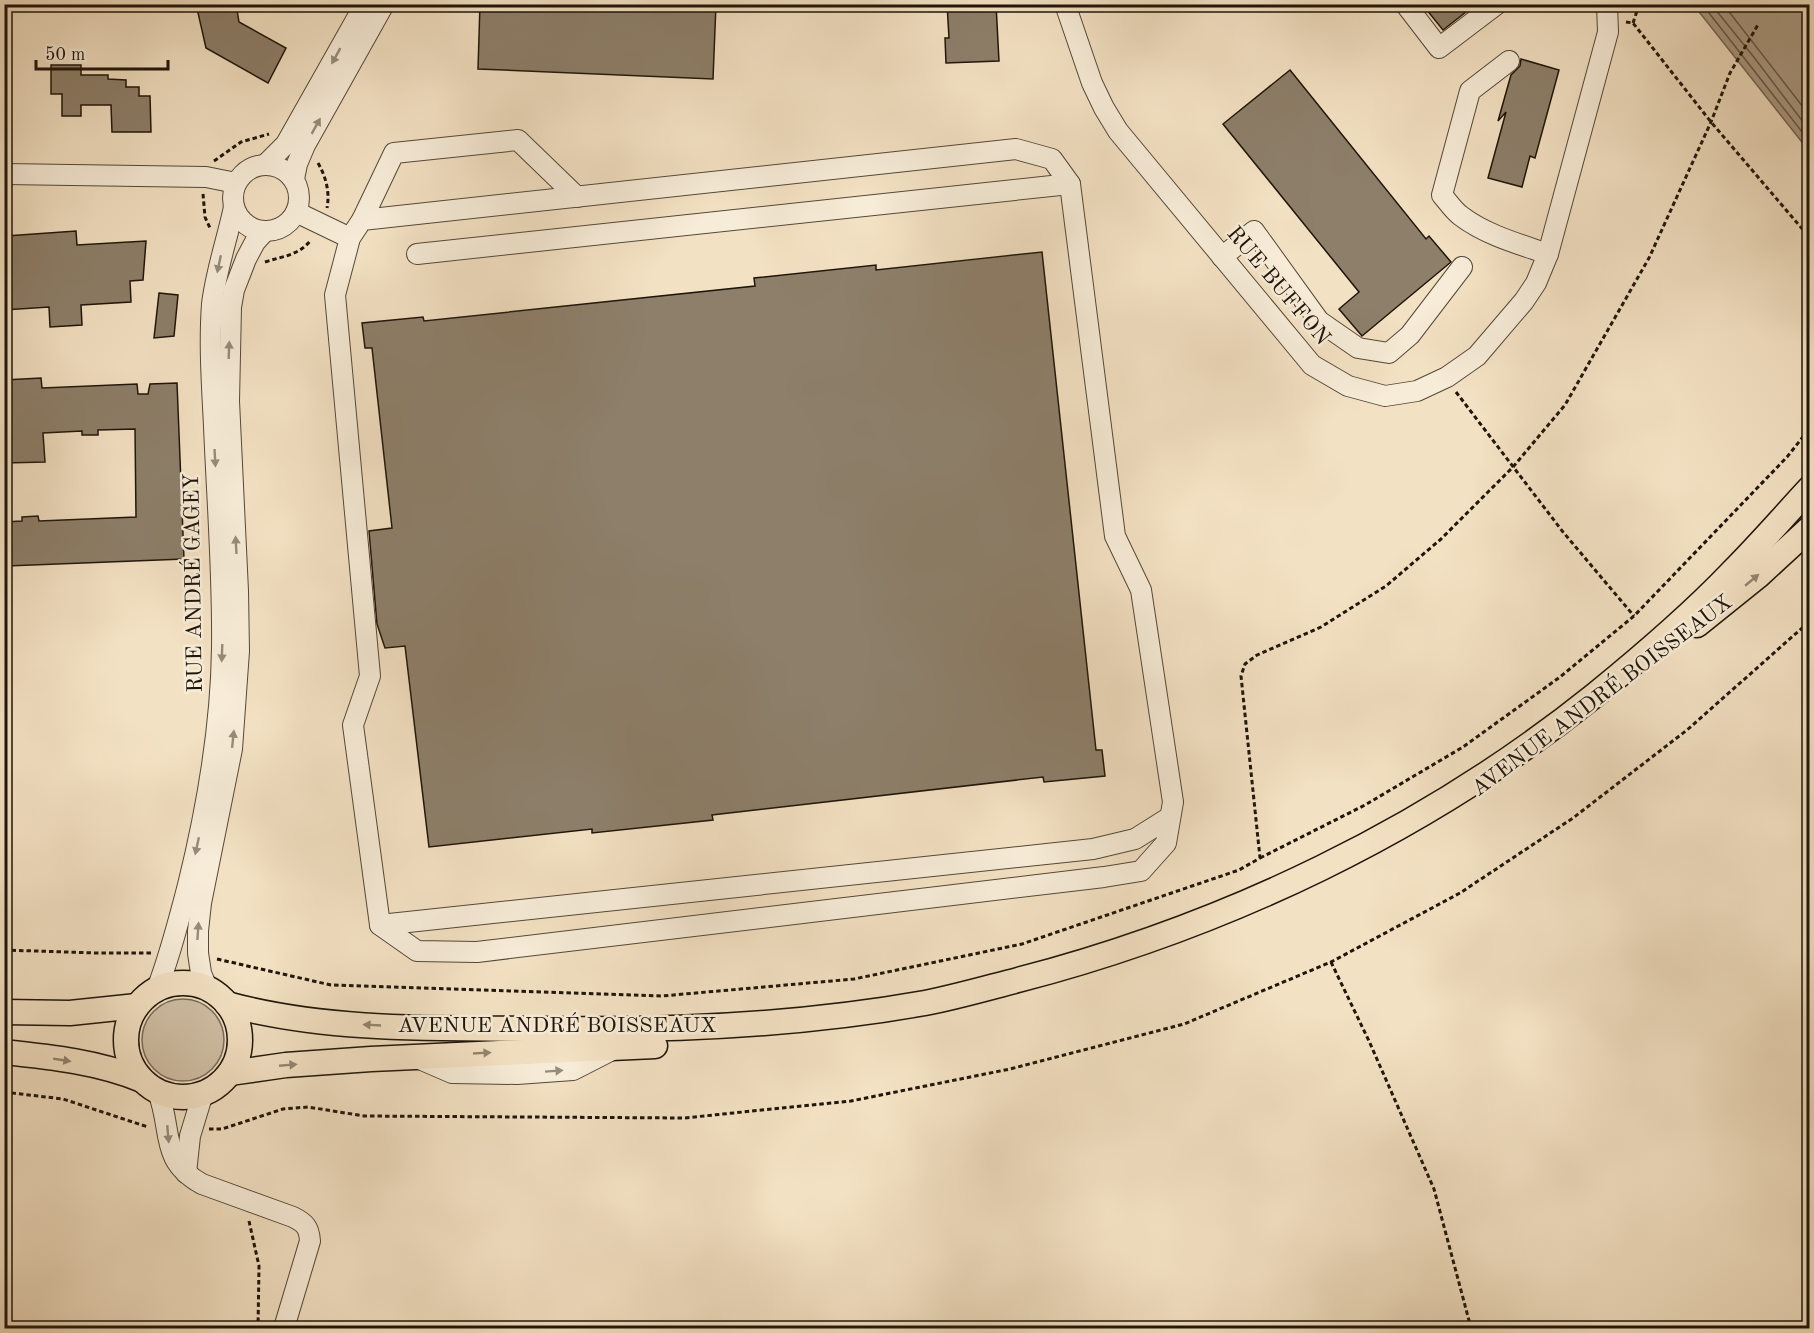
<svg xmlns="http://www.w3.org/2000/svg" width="1814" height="1333" font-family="'Old Standard TT',serif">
	<rect width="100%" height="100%" fill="#f3e1c3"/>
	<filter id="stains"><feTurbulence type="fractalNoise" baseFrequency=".00333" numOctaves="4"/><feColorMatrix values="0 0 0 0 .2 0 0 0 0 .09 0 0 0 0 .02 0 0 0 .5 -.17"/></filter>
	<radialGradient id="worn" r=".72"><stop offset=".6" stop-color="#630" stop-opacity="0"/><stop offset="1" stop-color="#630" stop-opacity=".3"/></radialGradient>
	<circle fill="#cfbea4" stroke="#776a57" stroke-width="1.5" cx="183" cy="1040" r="41"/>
	<polygon fill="#ab9c84" stroke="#736653" stroke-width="1.5" points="1696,5 1809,5 1809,151 1696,8"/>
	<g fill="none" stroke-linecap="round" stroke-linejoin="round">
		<g stroke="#655847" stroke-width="1.5">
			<polyline points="1702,4 1810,142"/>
			<polyline points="1711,4 1753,56 1810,131"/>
			<polyline points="1723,4 1810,116"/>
		</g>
	</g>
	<g fill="#8d7f6a" stroke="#1f150a" stroke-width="1.5">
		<polygon points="196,4 236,4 239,22 286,48 268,83 206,48"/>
		<polygon points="480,4 716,4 713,79 478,69"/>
		<polygon points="947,4 996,4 999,61 946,63 945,38 949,38"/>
		<polygon points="1422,4 1476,4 1443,30"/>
		<polygon points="1521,59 1559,70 1535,158 1530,156 1522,187 1488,178 1506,112 1498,121 1511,75 1520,66"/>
		<polygon points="51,65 81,65 81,75 108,75 108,79 126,80 126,87 139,87 139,96 150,96 151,132 112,132 111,105 81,105 81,116 62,116 62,94 51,94"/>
		<polygon points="1290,70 1426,239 1429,236 1451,262 1362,336 1339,309 1359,292 1223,124"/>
		<polygon points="76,231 77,245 146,241 143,280 130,281 131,302 81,305 82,325 50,327 49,307 4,310 4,258 7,258 6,236"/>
		<polygon points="1042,252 1096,750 1102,750 1105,776 1044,782 1043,777 712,815 713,820 592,833 592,829 429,847 405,646 385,648 377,624 369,531 392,528 372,348 365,348 362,323 423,317 424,321 755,286 754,278 876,265 876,270"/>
		<polygon points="159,293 178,295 174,336 154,338"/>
		<polygon points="41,378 42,388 137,384 138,394 148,394 150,384 177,383 184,559 7,566 5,522 22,521 22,517 38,516 39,521 136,517 135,429 98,430 98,435 82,435 82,431 43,433 45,462 4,463 4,380"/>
	</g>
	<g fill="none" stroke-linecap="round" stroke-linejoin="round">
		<defs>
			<g id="minor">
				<polyline points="1065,4 1092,83 1104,108 1118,131 1312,365 1348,386 1385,396 1417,391 1447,377 1477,356 1524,301 1536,283 1548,254 1608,32 1607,4"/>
				<polyline points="1406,5 1439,48 1497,4"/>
				<path d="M 1509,61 L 1470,91 L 1442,195 C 1448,202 1454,211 1461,216 C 1486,235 1519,244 1548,254"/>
				<polygon points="1016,149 1052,159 1070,184 1115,536 1141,590 1173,802 1166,843 1141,871 1104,877 477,952 417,951 380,925 353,725 370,676 335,295 350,238 362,220"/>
				<polyline points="266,164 286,144 365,4"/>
				<circle cx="266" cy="198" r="33"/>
				<polyline points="4,174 206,177 236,183"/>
				<polyline points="294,179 297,164 305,145 384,4"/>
				<polyline points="296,212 350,238"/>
				<polyline points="362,220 394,153 518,140 577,197"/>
				<polyline points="417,254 1070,184"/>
				<polyline points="1222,257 1254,231 1319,321 1358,348 1389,353 1410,335 1462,267"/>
				<polyline points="380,925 1093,849 1135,839 1170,817"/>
				<polyline points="207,988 201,973 198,953 198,931 201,903 232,749 239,651 238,591 229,401 231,307 234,290 246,259 255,242 265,231"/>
				<path d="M 157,989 C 170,955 179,920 188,885 C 207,808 221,728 222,648 C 223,574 217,500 214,426 C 212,386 209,345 212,304 C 216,271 227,240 234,207"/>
				<polyline points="415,1057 452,1073 517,1074 573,1070 614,1049"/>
				<path d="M 158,1092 C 173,1131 159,1160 202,1184 L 293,1217 C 305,1223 309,1227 310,1241 L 284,1328"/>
				<polyline points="186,1173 190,1136 203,1093"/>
			</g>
			<g id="major">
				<polyline points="1697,625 1758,576 1810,528"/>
				<circle cx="183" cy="1040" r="57"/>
				<path d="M 227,1004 C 327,1032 446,1028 550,1029 C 675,1031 801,1025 925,1003 C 956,997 987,988 1018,980 C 1226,926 1427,830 1595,695 C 1643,656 1690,616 1732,572 C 1759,545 1784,516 1810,488"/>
				<polyline points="4,1012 70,1013 137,1006"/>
				<path d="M 4,1052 C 51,1057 99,1062 142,1080"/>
				<polyline points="230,1073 286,1065 371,1059 655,1046"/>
			</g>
		</defs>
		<use href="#minor" stroke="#544838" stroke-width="22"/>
		<use href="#major" stroke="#1f150a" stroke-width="27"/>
		<g stroke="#1f150a" stroke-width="3" stroke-dasharray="4.5 3" stroke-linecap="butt">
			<polyline points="1626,22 1633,23 1711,122 1810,238"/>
			<polyline points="1633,23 1638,8 1642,4"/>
			<polyline points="214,161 241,142 269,134"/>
			<path d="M 318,163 C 326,177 330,192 327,208"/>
			<polyline points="203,194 205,217 210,228"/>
			<path d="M 265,262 C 283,256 298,256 311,240"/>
			<polyline points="1456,392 1563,532 1634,616"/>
			<polyline points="1260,858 1365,805 1463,747 1560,677 1634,616 1787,457 1810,428"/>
			<polyline points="4,950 97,953 151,953"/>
			<polyline points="217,959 331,985 662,996 854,979 1022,944 1239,870 1260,858 1241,676 1245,664 1257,655 1321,627 1386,586 1441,539 1513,467 1565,405 1649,258 1711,122 1730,73 1759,23"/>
			<polyline points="1331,962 1369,1041 1434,1189 1471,1328"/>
			<polyline points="4,1092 63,1099 148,1127"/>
			<polyline points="209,1129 222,1129 283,1109 308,1107 364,1116 684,1118 851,1101 1010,1069 1184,1024 1331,962 1460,893 1573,818 1687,730 1810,621"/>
			<polyline points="249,1221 259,1266 258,1328"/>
		</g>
		<use href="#minor" stroke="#f7ecd8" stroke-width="20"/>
		<use href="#major" stroke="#f3e1c3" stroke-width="24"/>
	</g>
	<defs><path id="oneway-solid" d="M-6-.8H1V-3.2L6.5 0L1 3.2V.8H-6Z" transform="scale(1.5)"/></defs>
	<g fill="#968b7b">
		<use href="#oneway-solid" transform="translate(336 56) rotate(119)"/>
		<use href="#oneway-solid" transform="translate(316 126) rotate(-61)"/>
		<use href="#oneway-solid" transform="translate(219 264) rotate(102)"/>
		<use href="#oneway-solid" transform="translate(229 350) rotate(-88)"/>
		<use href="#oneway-solid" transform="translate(215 458) rotate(87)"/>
		<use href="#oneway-solid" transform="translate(236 545) rotate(-93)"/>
		<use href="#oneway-solid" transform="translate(222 653) rotate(92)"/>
		<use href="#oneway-solid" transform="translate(233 739) rotate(-84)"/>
		<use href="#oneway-solid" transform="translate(197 846) rotate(102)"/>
		<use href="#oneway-solid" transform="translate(198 931) rotate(-86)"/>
		<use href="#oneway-solid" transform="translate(554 1071) rotate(-4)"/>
		<use href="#oneway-solid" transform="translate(168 1134) rotate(85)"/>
	</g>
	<g fill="#948570">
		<use href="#oneway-solid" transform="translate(1752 580) rotate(-40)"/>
		<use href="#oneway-solid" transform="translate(372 1025) rotate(-177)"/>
		<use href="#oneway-solid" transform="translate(482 1053) rotate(-3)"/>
		<use href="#oneway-solid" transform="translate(62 1060) rotate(9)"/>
		<use href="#oneway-solid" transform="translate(288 1065) rotate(-5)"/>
	</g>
	<g text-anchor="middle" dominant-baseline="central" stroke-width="5" stroke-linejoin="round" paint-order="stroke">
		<g font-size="22" fill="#1f150a" stroke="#f7ecd8">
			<text transform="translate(1278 286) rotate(50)">RUE BUFFON</text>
			<text transform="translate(194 583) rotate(-91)">RUE ANDRÉ GAGEY</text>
			<text transform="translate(1602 696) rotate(-37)">AVENUE ANDRÉ BOISSEAUX</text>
			<text x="557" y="1026">AVENUE ANDRÉ BOISSEAUX</text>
		</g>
	</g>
	<rect width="1814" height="1333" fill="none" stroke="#f3e1c3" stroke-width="24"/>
	<rect x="6" y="6" width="1802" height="1321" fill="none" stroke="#1f150a" stroke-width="3"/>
	<rect x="12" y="12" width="1790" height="1309" fill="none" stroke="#1f150a" stroke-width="1.5"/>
	<path d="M36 60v9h132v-9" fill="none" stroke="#1f150a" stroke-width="3"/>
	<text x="45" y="60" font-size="18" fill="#1f150a" stroke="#f7ecd8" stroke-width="4.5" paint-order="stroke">50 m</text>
	<rect width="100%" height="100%" filter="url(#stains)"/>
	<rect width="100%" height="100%" fill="url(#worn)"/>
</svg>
